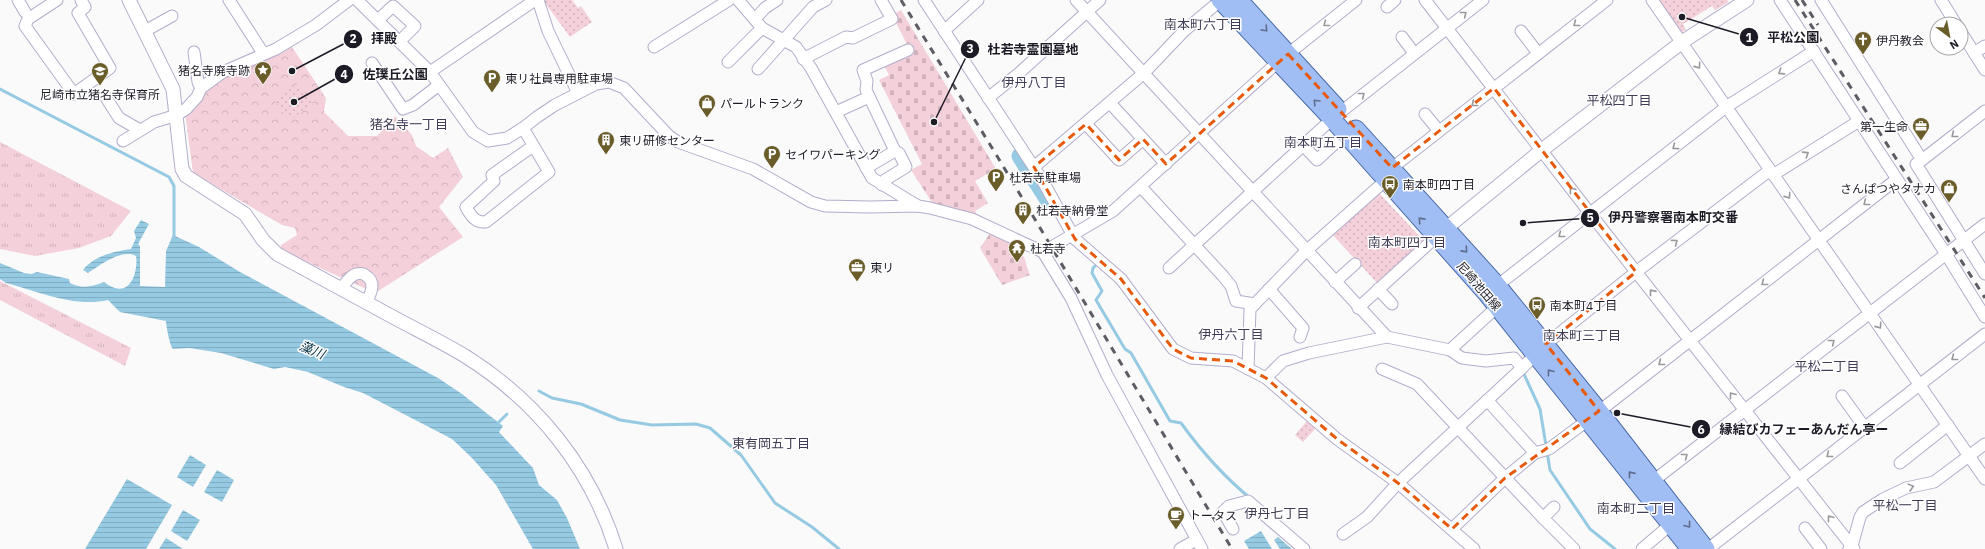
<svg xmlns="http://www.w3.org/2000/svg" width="1985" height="549" font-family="'IBM Plex Sans','Noto Sans JP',sans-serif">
	<defs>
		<pattern id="grass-tufts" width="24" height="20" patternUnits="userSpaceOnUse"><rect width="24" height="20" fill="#f4d0db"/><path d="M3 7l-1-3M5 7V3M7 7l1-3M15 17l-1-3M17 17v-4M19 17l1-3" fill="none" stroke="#d1b2bc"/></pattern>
		<pattern id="forest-crowns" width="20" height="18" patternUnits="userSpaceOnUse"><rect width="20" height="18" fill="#f4d0db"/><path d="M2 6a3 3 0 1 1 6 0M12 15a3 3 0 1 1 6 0" fill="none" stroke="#d1b2bc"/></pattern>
		<pattern id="cemetery-stones" width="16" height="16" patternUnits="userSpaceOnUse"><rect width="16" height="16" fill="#f4d0db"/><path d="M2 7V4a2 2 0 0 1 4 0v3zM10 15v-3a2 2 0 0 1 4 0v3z" fill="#d1b2bc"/></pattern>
		<pattern id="park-dots" width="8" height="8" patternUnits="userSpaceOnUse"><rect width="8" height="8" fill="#f4d0db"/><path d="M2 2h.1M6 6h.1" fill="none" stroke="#d1b2bc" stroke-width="1.8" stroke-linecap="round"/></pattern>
		<pattern id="water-rules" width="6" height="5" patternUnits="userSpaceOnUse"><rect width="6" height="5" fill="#96cae2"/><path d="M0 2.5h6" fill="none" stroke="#81adc2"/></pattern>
	</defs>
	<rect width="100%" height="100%" fill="#fafafa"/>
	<g fill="url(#grass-tufts)">
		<polygon points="0,142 131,211 111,236 79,248 35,256 0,249"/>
		<polygon points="0,281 131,348 125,366 0,300"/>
	</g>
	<polygon fill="url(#forest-crowns)" points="290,44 326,98 324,112 348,136 377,136 395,116 412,135 416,146 433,158 448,148 463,177 439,207 463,237 375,293 281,250 281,245 297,235 295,228 282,225 193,173 185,113 206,86"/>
	<g fill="url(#cemetery-stones)">
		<polygon points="901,10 996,169 975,181 988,203 975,211 978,216 935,207 911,170 922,164 879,80 889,75 884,65 911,52 892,15"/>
		<path d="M 991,232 C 1003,238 1017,245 1024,257 C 1026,262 1027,269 1030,275 L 1002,285 L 980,248 Z"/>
	</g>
	<g fill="url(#park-dots)">
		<polygon points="543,0 572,0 578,8 581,6 592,22 570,37"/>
		<polygon points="1659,0 1727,0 1729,2 1715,10 1712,6 1683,24 1686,30 1682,32 1678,31"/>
		<polygon points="298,84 313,104 289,121 274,99"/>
		<polygon points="1377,191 1425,242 1378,284 1331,233"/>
		<polygon points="1307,421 1316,428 1303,442 1295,435"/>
	</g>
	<g fill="url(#water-rules)">
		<path d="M 141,220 L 149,224 L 138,244 L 140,246 L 140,286 L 165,287 L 166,251 L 173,235 L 199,247 L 240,272 L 438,378 L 462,394 L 503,426 L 499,432 L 533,468 L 539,485 L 557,500 L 567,518 L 580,549 L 533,549 L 496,485 L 472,458 L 452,439 L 363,393 L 344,387 L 308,372 L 285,367 L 274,369 L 221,353 L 189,348 L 173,349 C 170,346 166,326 166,321 L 120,312 L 108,300 C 75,308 37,291 6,283 L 0,279 L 0,263 L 24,273 L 31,274 L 37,272 L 69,279 L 70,283 C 82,289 91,287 104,282 C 107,284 111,287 115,288 C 133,293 138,268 136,256 C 122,248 99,266 88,273 L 83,270 C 93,256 116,251 131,249 L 136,238 L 134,231 Z"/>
		<polygon points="190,455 206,465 193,487 177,477"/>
		<polygon points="217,470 234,480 222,502 204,492"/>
		<polygon points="127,479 172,505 146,549 85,549"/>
		<polygon points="183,510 200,520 187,541 171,531"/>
		<polygon points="1261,531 1272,549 1249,549 1244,541"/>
		<polygon points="1278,537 1292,549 1280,549 1274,540"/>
		<polygon points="166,538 183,549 159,549"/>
	</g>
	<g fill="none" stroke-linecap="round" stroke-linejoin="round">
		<g stroke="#96cae2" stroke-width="3">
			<polyline points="0,89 169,177 174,186 174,239"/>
			<path d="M 1097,264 L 1093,268 L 1092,273 L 1102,291 L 1096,300 L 1125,349 L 1131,353 L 1170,421 L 1181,423 C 1202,452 1222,475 1250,498"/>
			<polyline points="1523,372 1540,409 1550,470 1590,529 1615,549"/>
			<polyline points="539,391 552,398 581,404 620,420 652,425 696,424 710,428 741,455 775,503 812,527 839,549"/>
			<polyline points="496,425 507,414"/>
		</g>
		<polyline stroke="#96cae2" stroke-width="17" points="1020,156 1050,203"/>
		<defs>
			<g id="minor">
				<polyline points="18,0 25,12"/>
				<polyline points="57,0 28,19 25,26 74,94 110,68 78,13 85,7 81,0"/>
				<polyline points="229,0 263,53"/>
				<polyline points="357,0 430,72 473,132 488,141 507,138 523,128 537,117 555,105 596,84 609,82 624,88 669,136 678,142 753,169 811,202 825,206 870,207 918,206 930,208 972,219 1043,252 1071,298 1107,375 1202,549"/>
				<polyline points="538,0 548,31 578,93"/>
				<polyline points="738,0 762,28 796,47 811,68 872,178 918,206"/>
				<polyline points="924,0 1041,178 1075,239 1121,279 1173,349 1191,358 1233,361 1266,378 1337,439 1398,483 1474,549"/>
				<polyline points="1076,0 1387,337"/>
				<polyline points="1425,0 1589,212 1854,549"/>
				<polyline points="1652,0 1985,479"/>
				<polyline points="1780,0 1946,254 1985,317"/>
				<polyline points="1821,0 1922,160 1916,164 1985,274"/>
				<polyline points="1941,0 1956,24"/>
				<polyline points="1387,7 1395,0"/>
				<polyline points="755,19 765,8 777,0"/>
				<polyline points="378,20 393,6 415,26 400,41"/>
				<polyline points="145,31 172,16"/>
				<polyline points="944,31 978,0"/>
				<polyline points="1521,31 1538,53"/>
				<polyline points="1961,32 1985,70"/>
				<polyline points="1402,37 1414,53"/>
				<polyline points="654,47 729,0"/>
				<polyline points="194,52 198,82 201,88"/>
				<polyline points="1974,53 1985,46"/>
				<polyline points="803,59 846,37 853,38 892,19 881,0"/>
				<polyline points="728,62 762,28"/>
				<polyline points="372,63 403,109 413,105 439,85"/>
				<polyline points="758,69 813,7 826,0"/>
				<polyline points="430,72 535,0"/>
				<polyline points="105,96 119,118 140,130"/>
				<polyline points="988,98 1018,74 1100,0"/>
				<polyline points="1110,103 1166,164"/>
				<polyline points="836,112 869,97"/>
				<polyline points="1425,114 1439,131"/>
				<polyline points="1086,124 1119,160 1143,139"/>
				<path d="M 523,128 L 549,172 L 486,222 C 475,223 471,216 466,207 L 494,181 L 492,175 L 533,146"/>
				<polyline points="123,141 154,122 177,115 186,109 197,97 201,88 223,72 276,49 316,25 349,0"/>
				<polyline points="1303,145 1317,160 1345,134"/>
				<polyline points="1922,160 1985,111"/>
				<polyline points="1034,167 1144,73 1184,31 1221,0"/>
				<polyline points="866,168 895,151 866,90 867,81 863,70 908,50"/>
				<polyline points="1387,172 1607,0"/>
				<polyline points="1773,175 1859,121"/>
				<polyline points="882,185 885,180 906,167 899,153 895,151"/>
				<polyline points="1141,187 1223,276 1231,286 1236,301 1255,304"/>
				<polyline points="1043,252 1113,211 1278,62 1356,0"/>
				<polyline points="1169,268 1332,119 1483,0"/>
				<polyline points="1335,282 1355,264"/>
				<path d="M 341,289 C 345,284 349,276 356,274 C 360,273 363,273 365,275 C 377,282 371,293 366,303"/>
				<polyline points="1269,289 1303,328 1300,337"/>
				<polyline points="1378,289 1392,304"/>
				<polyline points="1493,289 1726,107 1814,51"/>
				<polyline points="1358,308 1436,237"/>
				<polyline points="1450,350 1497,307"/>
				<polyline points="1248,369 1250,309 1306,251 1386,180"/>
				<polyline points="1382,369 1417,384 1543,518 1574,549"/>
				<polyline points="1266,378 1283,361 1309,353 1387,337 1450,350 1462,358 1486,361 1514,358 1522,368 1546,344 1636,272 1770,170"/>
				<polyline points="1842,396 1865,428"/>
				<polyline points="1487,400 1535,453"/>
				<polyline points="1900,463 1948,425"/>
				<polyline points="1648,485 1985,224"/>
				<polyline points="1543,518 1554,507"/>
				<polyline points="1805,528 1821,549"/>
				<polyline points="1233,529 1223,512 1229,506 1248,501 1304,549"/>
				<polyline points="1452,529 1505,478 1535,453 1549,449 1588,420 1897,179"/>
				<polyline points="1343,534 1367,517 1398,483 1522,368"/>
				<polyline points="1180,549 1196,540"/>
				<polyline points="1642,549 1670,525"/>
				<polyline points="1708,549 1985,334"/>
				<polyline points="1849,549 1852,546 1860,517 1863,512 1883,499 1906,488 1934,482 1985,444"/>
			</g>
			<g id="tertiary">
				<path d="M 129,0 L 173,89 L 182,169 L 186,176 L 245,214 L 263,240 L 277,254 C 315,275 354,296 393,317 C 417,330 442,342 465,356 C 537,401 591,468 616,549"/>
				<polyline points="1438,235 1542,150 1682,42 1747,0"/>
			</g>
			<g id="primary">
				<polyline points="1220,0 1332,119 1487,294 1690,549"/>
				<polyline points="1239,0 1338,109"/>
				<polyline points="1356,129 1497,285 1599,411 1706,549"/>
			</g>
		</defs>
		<use href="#minor" stroke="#b2adcb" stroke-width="13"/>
		<use href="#tertiary" stroke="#b2adcb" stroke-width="15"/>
		<use href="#primary" stroke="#4969a7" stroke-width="19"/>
		<use href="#minor" stroke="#fff" stroke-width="11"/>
		<use href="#tertiary" stroke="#fff" stroke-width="13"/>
		<use href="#primary" stroke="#a0bef4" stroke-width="17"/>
		<g stroke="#5d5b63" stroke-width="3" stroke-dasharray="7 7" stroke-linecap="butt">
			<polyline points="901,0 997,156 1232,549"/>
			<polyline points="1795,0 1985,298"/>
			<polyline points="1802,0 1818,25"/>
		</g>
	</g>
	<defs><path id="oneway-chevron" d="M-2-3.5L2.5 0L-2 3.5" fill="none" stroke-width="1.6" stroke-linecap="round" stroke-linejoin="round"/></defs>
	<g stroke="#99989d">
		<use href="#oneway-chevron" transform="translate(1464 14) rotate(-38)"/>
		<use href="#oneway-chevron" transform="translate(1326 24) rotate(142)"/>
		<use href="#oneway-chevron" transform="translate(1576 24) rotate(142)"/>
		<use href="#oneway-chevron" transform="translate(1698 66) rotate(55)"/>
		<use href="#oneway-chevron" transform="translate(1781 72) rotate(147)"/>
		<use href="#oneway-chevron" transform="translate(1362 95) rotate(-38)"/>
		<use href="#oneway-chevron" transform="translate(1474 104) rotate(142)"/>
		<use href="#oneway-chevron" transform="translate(1954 135) rotate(142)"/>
		<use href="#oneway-chevron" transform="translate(1675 147) rotate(143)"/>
		<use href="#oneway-chevron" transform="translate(1806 154) rotate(-33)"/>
		<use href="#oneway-chevron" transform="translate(1572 190) rotate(-127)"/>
		<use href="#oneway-chevron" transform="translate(1788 196) rotate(55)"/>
		<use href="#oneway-chevron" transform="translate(1866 203) rotate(142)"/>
		<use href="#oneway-chevron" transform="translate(1561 235) rotate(142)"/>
		<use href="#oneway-chevron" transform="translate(1675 242) rotate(-37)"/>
		<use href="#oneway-chevron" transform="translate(1764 283) rotate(142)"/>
		<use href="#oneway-chevron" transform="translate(1652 292) rotate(-129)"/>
		<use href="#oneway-chevron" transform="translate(1879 326) rotate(55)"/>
		<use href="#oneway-chevron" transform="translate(1832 342) rotate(-38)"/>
		<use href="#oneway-chevron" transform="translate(1954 358) rotate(142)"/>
		<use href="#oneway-chevron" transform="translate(1661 363) rotate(142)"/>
		<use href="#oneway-chevron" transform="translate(1732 395) rotate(-127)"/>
		<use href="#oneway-chevron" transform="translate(1829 455) rotate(142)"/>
		<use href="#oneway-chevron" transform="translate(1685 456) rotate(-38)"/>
		<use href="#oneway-chevron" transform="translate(1911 487) rotate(-15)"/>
		<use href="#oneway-chevron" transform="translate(1830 518) rotate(-128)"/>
	</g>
	<g stroke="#5e6c8d">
		<use href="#oneway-chevron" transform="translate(1265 29) rotate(47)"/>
		<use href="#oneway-chevron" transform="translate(1316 102) rotate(-133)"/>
		<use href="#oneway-chevron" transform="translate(1421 220) rotate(-132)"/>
		<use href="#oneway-chevron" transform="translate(1465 250) rotate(48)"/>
		<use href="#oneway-chevron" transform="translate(1550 372) rotate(-128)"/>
		<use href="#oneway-chevron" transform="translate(1631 474) rotate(-129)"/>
		<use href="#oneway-chevron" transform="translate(1688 525) rotate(52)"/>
	</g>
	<path fill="none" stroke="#e8590c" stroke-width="3" stroke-dasharray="8 5" stroke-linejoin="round" d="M 1288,54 L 1392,168 L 1494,88 L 1636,272 L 1546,344 L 1599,411 L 1505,478 L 1452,529 L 1398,483 L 1337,439 L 1266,378 L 1233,361 L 1191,358 L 1173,349 L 1121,279 L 1075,239 L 1034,167 L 1086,124 L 1119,160 L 1143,139 L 1166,164 Z"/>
	<defs>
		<symbol id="church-pin" viewBox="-11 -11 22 30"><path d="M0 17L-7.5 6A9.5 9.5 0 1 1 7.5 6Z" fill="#6a5d2a" stroke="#fff"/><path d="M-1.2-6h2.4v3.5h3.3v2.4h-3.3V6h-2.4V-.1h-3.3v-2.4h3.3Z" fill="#fff"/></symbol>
		<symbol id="sight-pin" viewBox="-11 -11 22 30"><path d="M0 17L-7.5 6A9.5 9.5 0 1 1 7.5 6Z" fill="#6a5d2a" stroke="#fff"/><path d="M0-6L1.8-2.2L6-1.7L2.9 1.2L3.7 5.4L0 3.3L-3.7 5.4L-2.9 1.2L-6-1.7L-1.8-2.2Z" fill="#fff"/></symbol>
		<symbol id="school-pin" viewBox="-11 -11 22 30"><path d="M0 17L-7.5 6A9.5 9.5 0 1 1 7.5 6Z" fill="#6a5d2a" stroke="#fff"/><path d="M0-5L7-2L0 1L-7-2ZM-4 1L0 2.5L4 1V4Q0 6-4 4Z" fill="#fff"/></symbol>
		<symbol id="parking-pin" viewBox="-11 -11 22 30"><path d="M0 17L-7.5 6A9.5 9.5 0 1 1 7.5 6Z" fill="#6a5d2a" stroke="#fff"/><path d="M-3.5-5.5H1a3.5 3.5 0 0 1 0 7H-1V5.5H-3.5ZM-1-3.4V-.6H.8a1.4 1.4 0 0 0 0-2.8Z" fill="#fff"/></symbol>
		<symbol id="shop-pin" viewBox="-11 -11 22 30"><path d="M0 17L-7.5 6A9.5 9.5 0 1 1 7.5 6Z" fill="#6a5d2a" stroke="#fff"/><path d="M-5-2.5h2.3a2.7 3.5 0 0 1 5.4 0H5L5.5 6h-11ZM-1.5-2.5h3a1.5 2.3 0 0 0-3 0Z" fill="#fff"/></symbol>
		<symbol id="office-pin" viewBox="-11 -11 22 30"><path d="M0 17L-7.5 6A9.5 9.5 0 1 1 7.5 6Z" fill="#6a5d2a" stroke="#fff"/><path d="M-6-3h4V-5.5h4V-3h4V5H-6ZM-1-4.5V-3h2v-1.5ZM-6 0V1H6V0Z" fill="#fff"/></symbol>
		<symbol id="building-pin" viewBox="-11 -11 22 30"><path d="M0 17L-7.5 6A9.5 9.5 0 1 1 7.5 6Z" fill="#6a5d2a" stroke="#fff"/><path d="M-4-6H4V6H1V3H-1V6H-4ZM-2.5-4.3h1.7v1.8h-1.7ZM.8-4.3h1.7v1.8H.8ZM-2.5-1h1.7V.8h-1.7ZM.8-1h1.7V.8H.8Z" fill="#fff"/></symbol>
		<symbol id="bus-pin" viewBox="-11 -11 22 30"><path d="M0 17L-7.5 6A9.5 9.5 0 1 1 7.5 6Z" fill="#6a5d2a" stroke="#fff"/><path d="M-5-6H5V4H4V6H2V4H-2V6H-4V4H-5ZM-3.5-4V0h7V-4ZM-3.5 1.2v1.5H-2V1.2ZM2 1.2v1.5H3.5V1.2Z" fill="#fff"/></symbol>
		<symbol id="temple-pin" viewBox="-11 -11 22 30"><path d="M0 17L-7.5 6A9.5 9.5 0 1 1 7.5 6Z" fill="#6a5d2a" stroke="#fff"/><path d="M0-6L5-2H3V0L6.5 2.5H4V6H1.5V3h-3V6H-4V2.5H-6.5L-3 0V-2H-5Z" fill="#fff"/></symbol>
		<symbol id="cafe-pin" viewBox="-11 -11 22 30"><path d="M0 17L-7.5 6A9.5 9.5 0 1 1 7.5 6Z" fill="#6a5d2a" stroke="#fff"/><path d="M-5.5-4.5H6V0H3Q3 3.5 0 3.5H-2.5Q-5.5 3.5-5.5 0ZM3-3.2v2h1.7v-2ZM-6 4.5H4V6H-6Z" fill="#fff"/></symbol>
	</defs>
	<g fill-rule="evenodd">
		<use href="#church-pin" x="1853" y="30" width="20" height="27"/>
		<use href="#sight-pin" x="253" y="60" width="20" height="27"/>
		<use href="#school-pin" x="90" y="61" width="20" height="27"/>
		<use href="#parking-pin" x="482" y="68" width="20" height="27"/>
		<use href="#shop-pin" x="697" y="93" width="20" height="27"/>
		<use href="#office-pin" x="1911" y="116" width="20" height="27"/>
		<use href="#building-pin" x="596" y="130" width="20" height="27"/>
		<use href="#parking-pin" x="762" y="144" width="20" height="27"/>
		<use href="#parking-pin" x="986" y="167" width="20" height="27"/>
		<use href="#bus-pin" x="1380" y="174" width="20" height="27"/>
		<use href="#shop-pin" x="1939" y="178" width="20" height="27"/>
		<use href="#building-pin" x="1013" y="200" width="20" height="27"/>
		<use href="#temple-pin" x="1007" y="238" width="20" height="27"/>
		<use href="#office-pin" x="847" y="257" width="20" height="27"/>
		<use href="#bus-pin" x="1527" y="295" width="20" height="27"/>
		<use href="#cafe-pin" x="1166" y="505" width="20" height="27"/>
	</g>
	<g text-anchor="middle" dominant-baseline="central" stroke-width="3" stroke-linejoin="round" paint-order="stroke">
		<g font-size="12" fill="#1d1b26" stroke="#fff" text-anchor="start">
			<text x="1876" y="40">伊丹教会</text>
			<text x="250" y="70" text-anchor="end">猪名寺廃寺跡</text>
			<text x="505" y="78">東リ社員専用駐車場</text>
			<text x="100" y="94" text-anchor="middle">尼崎市立猪名寺保育所</text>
			<text x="720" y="103">パールトランク</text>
			<text x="1908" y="126" text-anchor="end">第一生命</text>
			<text x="619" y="140">東リ研修センター</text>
			<text x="785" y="154">セイワパーキング</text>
			<text x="1009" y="177">杜若寺駐車場</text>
			<text x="1403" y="184">南本町四丁目</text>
			<text x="1936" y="188" text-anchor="end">さんぱつやタナカ</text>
			<text x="1036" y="210">杜若寺納骨堂</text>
			<text x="1030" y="248">杜若寺</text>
			<text x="870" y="267">東リ</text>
			<text x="1550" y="305">南本町4丁目</text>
			<text x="1189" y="515">トータス</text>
		</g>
		<g font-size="12" fill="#1d1b26" stroke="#fff">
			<text transform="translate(1479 286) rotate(49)">尼崎池田線</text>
		</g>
		<g font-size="13" fill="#423d56" stroke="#fff">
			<text x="1203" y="24">南本町六丁目</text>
			<text x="1034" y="82">伊丹八丁目</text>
			<text x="1619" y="100">平松四丁目</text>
			<text x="409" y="124">猪名寺一丁目</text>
			<text x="1323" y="142">南本町五丁目</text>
			<text x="1407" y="242">南本町四丁目</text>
			<text x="1231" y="334">伊丹六丁目</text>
			<text x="1582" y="335">南本町三丁目</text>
			<text x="1827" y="366">平松二丁目</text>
			<text x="771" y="443">東有岡五丁目</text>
			<text x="1905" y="505">平松一丁目</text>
			<text x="1636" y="508">南本町二丁目</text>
			<text x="1277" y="513">伊丹七丁目</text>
		</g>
		<g font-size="13" font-style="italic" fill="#002f40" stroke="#fff">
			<text transform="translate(312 350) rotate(22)">藻川</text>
		</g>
	</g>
	<path fill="none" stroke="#1d1b26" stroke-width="1.5" d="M1682 17L1749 37M292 71L353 39M934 122L970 49M294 102L344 74M1523 223L1590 218M1617 413L1701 429"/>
	<g fill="#1d1b26" stroke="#fff" stroke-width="1.5">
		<circle cx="1682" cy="17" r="4"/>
		<circle cx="292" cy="71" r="4"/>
		<circle cx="934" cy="122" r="4"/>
		<circle cx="294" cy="102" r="4"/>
		<circle cx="1523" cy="223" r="4"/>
		<circle cx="1617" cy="413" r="4"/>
		<circle cx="1749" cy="37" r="10"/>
		<circle cx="353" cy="39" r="10"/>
		<circle cx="970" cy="49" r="10"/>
		<circle cx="344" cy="74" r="10"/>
		<circle cx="1590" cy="218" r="10"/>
		<circle cx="1701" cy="429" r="10"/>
	</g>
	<g font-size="12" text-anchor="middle" font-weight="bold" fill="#fff">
		<text x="1749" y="42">1</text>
		<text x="353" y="43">2</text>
		<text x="970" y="53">3</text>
		<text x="344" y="79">4</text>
		<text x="1590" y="222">5</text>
		<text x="1701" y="434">6</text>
	</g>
	<g font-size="13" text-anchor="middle" font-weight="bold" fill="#1d1b26" stroke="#fff" stroke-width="3" stroke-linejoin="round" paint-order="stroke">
		<text x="1793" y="42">平松公園</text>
		<text x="384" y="43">拝殿</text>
		<text x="1033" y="54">杜若寺霊園墓地</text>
		<text x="395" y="79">佐璞丘公園</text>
		<text x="1673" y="222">伊丹警察署南本町交番</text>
		<text x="1804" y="434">縁結びカフェーあんだん亭ー</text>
	</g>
	<g transform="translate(1949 36) rotate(148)"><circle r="19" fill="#ffffff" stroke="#a5a4a8"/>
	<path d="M0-3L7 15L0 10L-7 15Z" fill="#6a5d2a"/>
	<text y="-6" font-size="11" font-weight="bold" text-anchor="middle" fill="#1d1b26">N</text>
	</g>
</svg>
